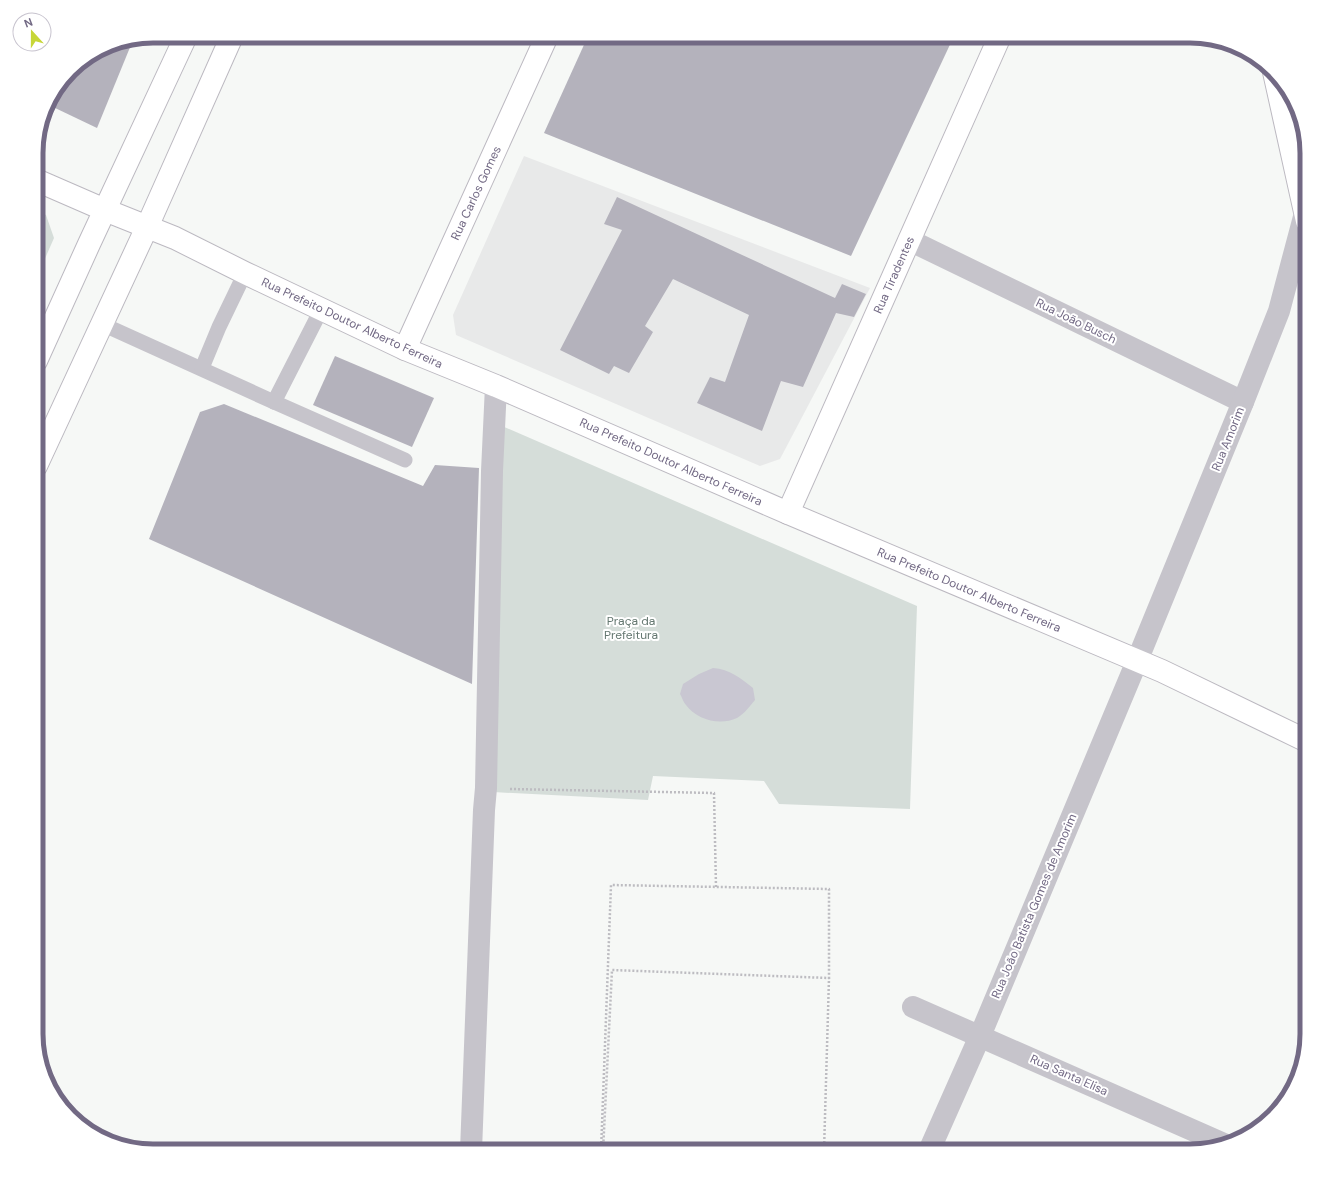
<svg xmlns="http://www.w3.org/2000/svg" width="1343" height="1187" font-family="'DM Sans',sans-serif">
	<rect width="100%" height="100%" fill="#f6f8f6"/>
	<polygon fill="#e8e9e9" points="524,156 870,288 780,459 760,466 456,335 453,315"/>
	<g fill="#d5ddd9">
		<polygon points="36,210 46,215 54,238 36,279"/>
		<polygon points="502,426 917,606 910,809 779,804 764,781 653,776 648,800 493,792"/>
	</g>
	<path fill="#c9c7d2" d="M 713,668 C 730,669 740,678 753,688 L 755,700 C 750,706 744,714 737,718 C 720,726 697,720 686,705 C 683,702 682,697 680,694 L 683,684 L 699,674 Z"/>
	<g fill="#b4b2bc">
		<polygon points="588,36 954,36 851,256 544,133"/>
		<polygon points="133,40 97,128 53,107 66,78 76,65 109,45"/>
		<polygon points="617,197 835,298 842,284 866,294 854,317 836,313 803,387 781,381 762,431 697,403 710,377 725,382 749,315 673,279 645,326 653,332 629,373 614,366 609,374 560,350 622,230 604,224"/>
		<polygon points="335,356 434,398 412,447 313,405"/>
		<polygon points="224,404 423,486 435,465 479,468 472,684 149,539 200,412"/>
	</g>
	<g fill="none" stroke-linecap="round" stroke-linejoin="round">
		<defs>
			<g id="secondary">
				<polyline points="1274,72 1307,221"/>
				<polyline points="36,180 105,210 175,238 245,273 405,349 496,386 788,513 1162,671 1307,741"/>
				<polyline points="405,349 547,36"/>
				<polyline points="36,361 89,244 186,36"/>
				<polyline points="36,466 147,227 232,36"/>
				<polyline points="788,513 1000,36"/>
			</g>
		</defs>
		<use href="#secondary" stroke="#bcb9c1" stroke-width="24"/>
		<g stroke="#bdbcc1" stroke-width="2.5" stroke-dasharray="2 2" stroke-linecap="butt">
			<polyline points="510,789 714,793 716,887"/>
			<polyline points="601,1151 611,885 829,889 829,978 612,970 603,1151"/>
			<polyline points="824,1151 829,978"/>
		</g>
		<g stroke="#c6c4cb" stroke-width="15">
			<polyline points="102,324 274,402 405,460"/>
			<polyline points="202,368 219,327 245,273"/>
			<polyline points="274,402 321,310"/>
		</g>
		<g stroke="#c6c4cb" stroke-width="22">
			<polyline points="909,240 1243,402"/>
			<polyline points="913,1007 1224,1144"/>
			<polyline points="471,1151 484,810 486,788 492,471 496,386"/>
			<polyline points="929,1151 980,1036 1137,661 1243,402 1279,311 1305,213 1307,212"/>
		</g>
		<use href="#secondary" stroke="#fff" stroke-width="22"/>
	</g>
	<g text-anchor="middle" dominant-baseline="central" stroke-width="4" stroke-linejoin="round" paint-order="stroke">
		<g font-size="12" fill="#726984" stroke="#fff">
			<text transform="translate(476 193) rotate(-65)">Rua Carlos Gomes</text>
			<text transform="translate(894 275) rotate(-66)">Rua Tiradentes</text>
			<text transform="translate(1076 321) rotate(26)">Rua João Busch</text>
			<text transform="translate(352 323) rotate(25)">Rua Prefeito Doutor Alberto Ferreira</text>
			<text transform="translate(1228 439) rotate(-68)">Rua Amorim</text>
			<text transform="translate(671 462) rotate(24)">Rua Prefeito Doutor Alberto Ferreira</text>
			<text transform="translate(969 590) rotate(23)">Rua Prefeito Doutor Alberto Ferreira</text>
			<text transform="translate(1034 906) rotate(-67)">Rua João Batista Gomes de Amorim</text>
			<text transform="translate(1069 1075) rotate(24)">Rua Santa Elisa</text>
		</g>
		<g font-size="12" fill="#647770" stroke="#fff">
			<text x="631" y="621">Praça da<tspan x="631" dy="14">Prefeitura</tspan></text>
		</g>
	</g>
	<path d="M0 0H1343V1187H0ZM153 43H1190A110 110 0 0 1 1300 153V1034A110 110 0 0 1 1190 1144H153A110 110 0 0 1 43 1034V153A110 110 0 0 1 153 43Z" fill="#fff" fill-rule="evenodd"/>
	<path fill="none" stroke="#726984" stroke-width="5" d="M153 43H1190A110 110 0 0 1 1300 153V1034A110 110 0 0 1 1190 1144H153A110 110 0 0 1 43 1034V153A110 110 0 0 1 153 43Z"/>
	<g transform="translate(32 32) rotate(339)"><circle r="19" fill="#ffffff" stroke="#c7c3ce"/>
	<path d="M0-3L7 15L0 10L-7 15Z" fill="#c7d637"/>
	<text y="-6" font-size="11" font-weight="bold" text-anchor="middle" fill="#726984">N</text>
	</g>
</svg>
